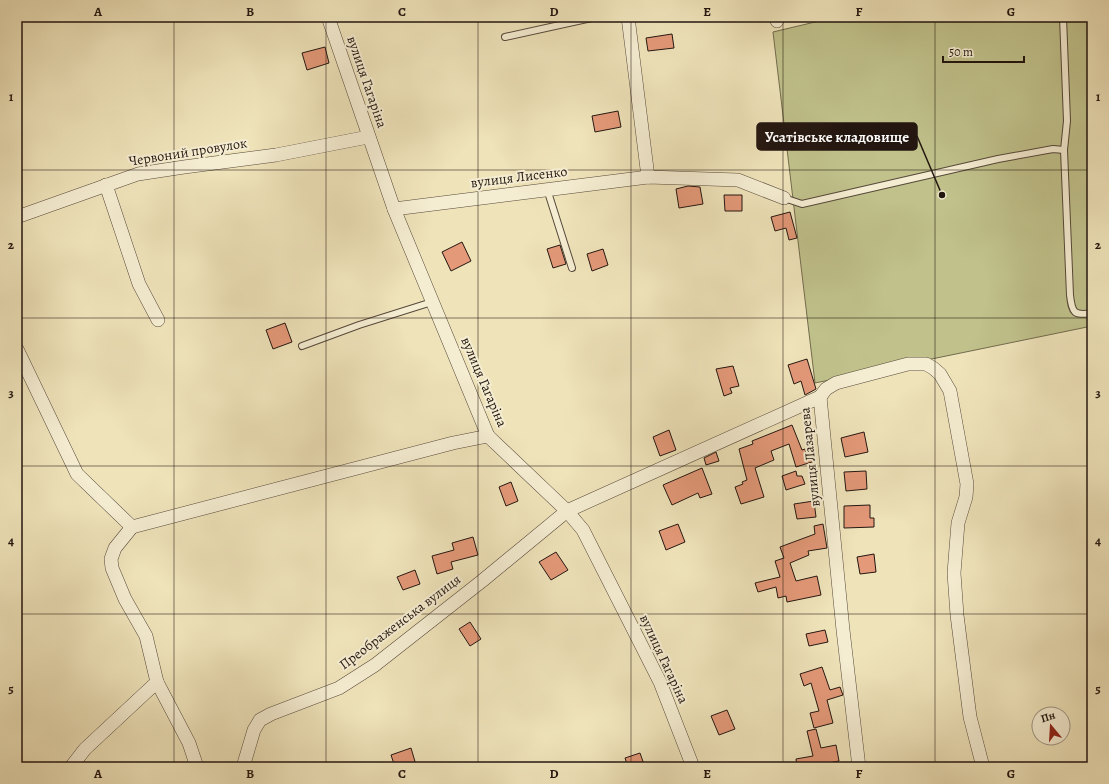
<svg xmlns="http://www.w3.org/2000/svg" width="1109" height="784" font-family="Alegreya,serif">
	<rect width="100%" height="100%" fill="#efe3ba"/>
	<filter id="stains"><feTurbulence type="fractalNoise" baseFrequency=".005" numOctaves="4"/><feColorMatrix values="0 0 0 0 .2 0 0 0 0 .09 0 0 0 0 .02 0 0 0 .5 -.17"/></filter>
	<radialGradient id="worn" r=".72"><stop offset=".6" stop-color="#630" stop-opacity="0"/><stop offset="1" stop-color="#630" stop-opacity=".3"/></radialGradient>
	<polygon fill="#c0c18b" stroke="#726c4e" points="836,17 1092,17 1092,326 815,383 773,32"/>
	<g fill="#e49979" stroke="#231610">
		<polygon points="672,34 674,48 648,51 646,38"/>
		<polygon points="325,47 329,63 307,70 302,53"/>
		<polygon points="618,111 621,127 595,132 592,116"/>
		<polygon points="688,186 700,187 703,204 679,208 676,189"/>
		<polygon points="724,195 742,195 742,211 725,211"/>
		<polygon points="790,212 797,238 789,240 786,228 775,231 771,217"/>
		<polygon points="462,242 471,261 451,271 442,252"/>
		<polygon points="560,245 566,264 553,268 547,249"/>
		<polygon points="603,249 608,265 592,271 587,254"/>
		<polygon points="285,323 292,342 273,349 266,330"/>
		<polygon points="807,359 816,389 805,395 801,381 794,384 788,365"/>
		<polygon points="733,366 739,386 730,388 732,393 724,396 716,369"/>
		<polygon points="792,425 802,450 805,449 806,454 812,452 815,461 796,467 789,444 771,451 774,460 755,468 764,497 741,504 735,487 743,484 742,482 747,480 739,449 753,444 752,441"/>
		<polygon points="669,430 676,450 660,456 653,437"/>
		<polygon points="864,432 868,452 845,457 841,438"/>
		<polygon points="716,452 719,461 706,465 704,458"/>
		<polygon points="702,468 712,494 700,498 698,493 672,505 663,485"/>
		<polygon points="796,471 797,476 802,476 805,484 786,490 782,476"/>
		<polygon points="866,471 867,489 846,491 844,472"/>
		<polygon points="511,482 518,501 506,506 499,487"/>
		<polygon points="814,501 816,517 797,519 794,504"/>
		<polygon points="870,505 870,518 874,518 874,527 844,528 844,506"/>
		<polygon points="678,524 685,542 666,550 659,531"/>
		<polygon points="823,524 827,548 808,551 809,555 790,563 796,581 817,576 821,595 787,602 786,596 778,598 776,587 758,592 755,583 780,577 775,561 784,558 780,547 815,534 814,526"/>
		<polygon points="473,537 478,555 451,562 453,569 437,574 432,556 454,550 452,543"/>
		<polygon points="556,552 568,570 551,580 539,562"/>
		<polygon points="874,554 876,572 860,574 857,557"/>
		<polygon points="415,570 420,584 403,590 397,577"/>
		<polygon points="470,622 481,639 470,646 459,629"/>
		<polygon points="825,630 828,642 809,646 806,634"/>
		<polygon points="822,667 830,690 840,687 843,695 827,700 833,723 814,728 810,713 819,711 811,683 804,686 800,674"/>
		<polygon points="727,710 735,729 719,735 711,716"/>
		<polygon points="816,729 821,748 836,745 839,761 808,767 797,767 796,759 813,756 807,731"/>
		<polygon points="411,748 416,765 409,767 395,767 391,755"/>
		<polygon points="640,753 645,767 628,767 625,758"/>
	</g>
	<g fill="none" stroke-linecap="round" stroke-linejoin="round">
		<defs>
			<g id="service">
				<path d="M 1063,17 L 1067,121 L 1064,150 L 1070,295 C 1072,313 1074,316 1092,313"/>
				<polyline points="505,37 596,17"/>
				<polyline points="547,189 572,268"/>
				<polyline points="784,198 802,204 998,159 1053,149 1064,150"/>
				<polyline points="302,346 359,325 432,302"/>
			</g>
			<g id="minor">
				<polyline points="328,17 394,209 488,436 567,511 583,530 660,682 693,767"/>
				<polyline points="628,17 648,177"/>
				<polyline points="776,17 777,21"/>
				<polyline points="106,185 139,284 158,320"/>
				<polyline points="394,209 648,177 738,180 784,198"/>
				<polyline points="17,217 138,174 184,167 276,155 368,137"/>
				<polyline points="17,349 77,474 132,527 115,548 111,559 112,568 125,599 146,636 157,682 189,743 197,767"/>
				<polyline points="820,397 826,389 836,383 908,364 926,364 933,368 940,374 950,391 967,484 966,497 958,523 954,573 957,615 970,717 983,767"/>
				<polyline points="132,527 453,443 488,436"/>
				<polyline points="71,767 85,749 157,682"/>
				<polyline points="243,767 254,730 260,720 271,714 339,688 375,665 482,581 567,511 820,397 843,630 859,767"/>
			</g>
		</defs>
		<use href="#service" stroke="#56493a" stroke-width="8"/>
		<use href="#minor" stroke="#56493a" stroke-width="14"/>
		<use href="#service" stroke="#f5edd2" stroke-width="6"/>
		<use href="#minor" stroke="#f5edd2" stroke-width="13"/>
	</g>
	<path fill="none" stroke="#231610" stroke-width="1" stroke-opacity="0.55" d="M 174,17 L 174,767M 326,17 L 326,767M 478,17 L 478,767M 631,17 L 631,767M 783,17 L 783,767M 935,17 L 935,767M 17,170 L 1092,170M 17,318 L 1092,318M 17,466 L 1092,466M 17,614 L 1092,614"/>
	<g text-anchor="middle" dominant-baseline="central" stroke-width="4" stroke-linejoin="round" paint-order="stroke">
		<g font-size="14" fill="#231610" stroke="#f5edd2">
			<text transform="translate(367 82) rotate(71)">вулиця Гагаріна</text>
			<text transform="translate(188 152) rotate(-9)">Червоний провулок</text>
			<text transform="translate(519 177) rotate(-7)">вулиця Лисенко</text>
			<text transform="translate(484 382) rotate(67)">вулиця Гагаріна</text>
			<text transform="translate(810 457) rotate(-96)">вулиця Лазарева</text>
			<text transform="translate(400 622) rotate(-37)">Преображенська вулиця</text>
			<text transform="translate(664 659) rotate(65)">вулиця Гагаріна</text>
		</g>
	</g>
	<path fill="none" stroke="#231610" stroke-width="1.5" d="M942 195L917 136"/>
	<circle fill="#231610" stroke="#f5edd2" stroke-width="1.5" cx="942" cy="195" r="4"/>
	<rect fill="#231610" stroke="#231610" stroke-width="1.5" x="757" y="123" width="160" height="27" rx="4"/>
	<g font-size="15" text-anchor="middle" font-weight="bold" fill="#fff">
		<text x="837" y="142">Усатівське кладовище</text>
	</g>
	<rect width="1109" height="784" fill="none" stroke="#efe3ba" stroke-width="44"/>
	<g transform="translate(1051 726) rotate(342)"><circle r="19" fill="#f5edd2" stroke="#a19784"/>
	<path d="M0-3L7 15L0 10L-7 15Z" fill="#8f2418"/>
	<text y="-6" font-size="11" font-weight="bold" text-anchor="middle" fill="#231610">Пн</text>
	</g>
	<path d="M943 56v6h81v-6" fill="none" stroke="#231610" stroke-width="2"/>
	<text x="949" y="56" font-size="12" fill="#231610" stroke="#f5edd2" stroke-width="3" paint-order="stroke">50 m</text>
	<rect x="22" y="22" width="1065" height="740" fill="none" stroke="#231610" stroke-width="1.5"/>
	<g font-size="13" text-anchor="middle" font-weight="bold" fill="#231610">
		<text x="98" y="16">A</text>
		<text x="250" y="16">B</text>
		<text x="402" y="16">C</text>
		<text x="554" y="16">D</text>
		<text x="707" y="16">E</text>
		<text x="859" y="16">F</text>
		<text x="1011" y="16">G</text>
		<text x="11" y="101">1</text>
		<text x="1098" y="101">1</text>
		<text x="11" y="249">2</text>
		<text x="1098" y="249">2</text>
		<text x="11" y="397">3</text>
		<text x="1098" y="397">3</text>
		<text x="11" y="545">4</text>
		<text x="1098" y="545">4</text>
		<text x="11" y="693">5</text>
		<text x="1098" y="693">5</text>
		<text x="98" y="778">A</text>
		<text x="250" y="778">B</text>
		<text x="402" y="778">C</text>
		<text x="554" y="778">D</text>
		<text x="707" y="778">E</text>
		<text x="859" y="778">F</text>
		<text x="1011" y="778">G</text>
	</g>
	<rect width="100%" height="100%" filter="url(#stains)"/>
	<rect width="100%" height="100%" fill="url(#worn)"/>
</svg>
